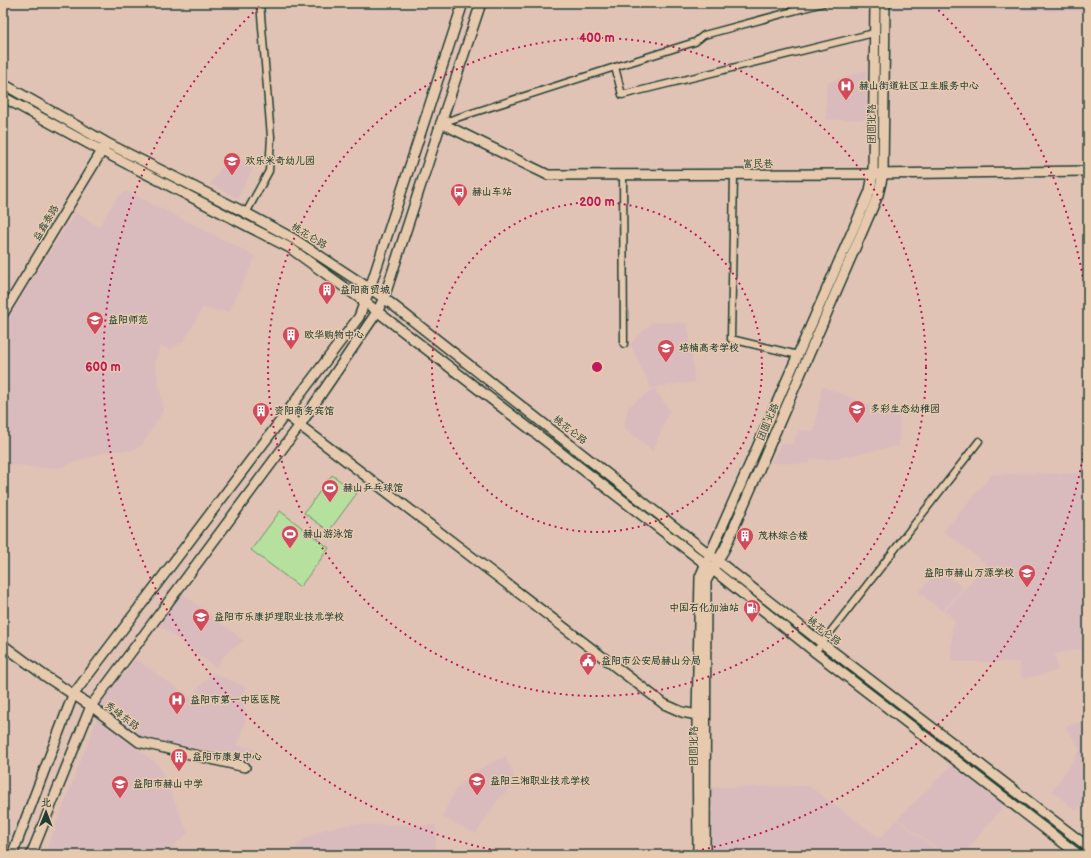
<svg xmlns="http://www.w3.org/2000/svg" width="1091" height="858" font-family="'Balsamiq Sans','LXGW WenKai TC',sans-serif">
	<rect width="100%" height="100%" fill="#e1c3b5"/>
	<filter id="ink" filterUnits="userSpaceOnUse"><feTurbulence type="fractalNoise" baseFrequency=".025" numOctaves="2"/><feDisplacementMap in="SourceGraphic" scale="8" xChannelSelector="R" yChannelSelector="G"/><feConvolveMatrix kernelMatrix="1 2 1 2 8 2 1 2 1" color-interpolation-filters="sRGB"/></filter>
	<g filter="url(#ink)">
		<g fill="#dabbbd">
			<polygon points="892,3 1086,3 1088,11 892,10"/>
			<polygon points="866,70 866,120 826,120 826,83"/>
			<polygon points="233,152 253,168 238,198 210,184"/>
			<polygon points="127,191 256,256 229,312 202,308 192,328 183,342 170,350 160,346 155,363 164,410 142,446 130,451 109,451 59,468 39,468 3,464 3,326 75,212 99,227 116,198"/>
			<polygon points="652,322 688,323 695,382 651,388 630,344"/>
			<polygon points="822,386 900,417 899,446 828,460 812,459 808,464 771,463 780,444 792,444 799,430 814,431"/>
			<polygon points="654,388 670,410 653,451 624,428 628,407"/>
			<polygon points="1088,473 1088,648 1055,654 1058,671 1022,679 1019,662 951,662 952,626 956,622 945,611 986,564 944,531 992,474"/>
			<polygon points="939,568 963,588 942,612 919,592"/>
			<polygon points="181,592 244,641 231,649 223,657 216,668 157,624"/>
			<polygon points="136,659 190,697 212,673 245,686 245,724 237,745 256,749 254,763 139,737 97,707"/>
			<polygon points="97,718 159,765 188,833 163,855 44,855"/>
			<polygon points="1088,720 1088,799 1076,811 1052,791 1080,750 1065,726"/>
			<polygon points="505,756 517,782 496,802 476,834 442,817 455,790 462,783 476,771"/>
			<polygon points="952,765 1005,805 963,855 946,855 897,819"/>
			<polygon points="809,786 880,838 897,820 944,855 711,855 710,787"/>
			<polygon points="354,824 436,825 436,855 287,855 306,838 325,829"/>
		</g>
		<g fill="#b6e09d" stroke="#6a8e68">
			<polygon points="332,475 357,493 329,531 304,513"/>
			<polygon points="280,511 329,548 300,587 251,550"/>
		</g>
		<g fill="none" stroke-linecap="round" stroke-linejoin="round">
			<defs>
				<g id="street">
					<polyline points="823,3 704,35 695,42 615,67 622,95 874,33"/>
					<polyline points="441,123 615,67"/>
					<polyline points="623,175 624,344"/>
					<polyline points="734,175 731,339 798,355"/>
					<polyline points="246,213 269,171 271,137 260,3"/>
					<polyline points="815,652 979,441"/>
				</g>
				<g id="secondary">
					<polyline points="3,84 107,143 246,213 294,239 384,298 822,643 1088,847"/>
					<polyline points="3,97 102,151 290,248 365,302 712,569 815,652 1079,855"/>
					<polyline points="441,123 548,175 873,174 1088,171"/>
					<polyline points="3,314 105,146"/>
					<polyline points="285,414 664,704 682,712 702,716"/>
					<polyline points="3,645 45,676 91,706 139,742 245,767"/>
					<polyline points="12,855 73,695 359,317 370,288 463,3"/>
					<polyline points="31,855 91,706 300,425 377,312 384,298 441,123 481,3"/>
					<polyline points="698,855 697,715 700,577 870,191 873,174 875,3"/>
					<polyline points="705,855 706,581 725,548 878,195 883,174 885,3"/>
				</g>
			</defs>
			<use href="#street" stroke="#1f3d34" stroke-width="9"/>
			<use href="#secondary" stroke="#1f3d34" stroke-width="12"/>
			<use href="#street" stroke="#e7caae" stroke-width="6"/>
			<use href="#secondary" stroke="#e7caae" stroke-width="9"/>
		</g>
	</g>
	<g fill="none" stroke="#c2185b" stroke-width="2" stroke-dasharray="2 4">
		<circle cx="597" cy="367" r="165"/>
		<circle cx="597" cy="367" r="329"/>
		<path d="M1088 423A494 494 0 0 1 674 855M520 855A494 494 0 0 1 260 6M934 6A494 494 0 0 1 1088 311"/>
	</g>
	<defs>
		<symbol id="hospital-pin" viewBox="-11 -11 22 30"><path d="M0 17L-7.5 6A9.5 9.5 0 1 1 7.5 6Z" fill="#d1495b" stroke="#e7caae"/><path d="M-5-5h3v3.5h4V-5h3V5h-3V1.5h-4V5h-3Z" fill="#fff"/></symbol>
		<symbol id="school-pin" viewBox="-11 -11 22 30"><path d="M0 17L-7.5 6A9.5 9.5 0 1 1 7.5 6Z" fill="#d1495b" stroke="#e7caae"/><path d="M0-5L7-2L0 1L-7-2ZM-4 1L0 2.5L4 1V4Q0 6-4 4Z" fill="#fff"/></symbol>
		<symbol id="bus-pin" viewBox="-11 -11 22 30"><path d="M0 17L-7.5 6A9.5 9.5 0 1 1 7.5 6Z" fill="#d1495b" stroke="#e7caae"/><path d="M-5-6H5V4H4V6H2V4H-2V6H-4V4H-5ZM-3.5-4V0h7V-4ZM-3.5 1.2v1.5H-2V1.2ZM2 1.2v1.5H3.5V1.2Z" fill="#fff"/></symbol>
		<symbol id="building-pin" viewBox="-11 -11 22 30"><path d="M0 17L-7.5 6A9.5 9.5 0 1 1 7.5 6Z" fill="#d1495b" stroke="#e7caae"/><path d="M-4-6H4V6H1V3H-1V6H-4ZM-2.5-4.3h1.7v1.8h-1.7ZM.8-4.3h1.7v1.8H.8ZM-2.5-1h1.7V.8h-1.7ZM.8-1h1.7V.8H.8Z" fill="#fff"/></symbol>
		<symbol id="stadium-pin" viewBox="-11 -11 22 30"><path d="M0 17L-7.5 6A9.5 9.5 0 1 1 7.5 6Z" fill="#d1495b" stroke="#e7caae"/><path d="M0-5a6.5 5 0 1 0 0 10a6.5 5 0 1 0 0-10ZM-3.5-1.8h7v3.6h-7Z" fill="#fff"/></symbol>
		<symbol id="fuel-pin" viewBox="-11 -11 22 30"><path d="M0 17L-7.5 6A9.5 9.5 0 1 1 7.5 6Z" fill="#d1495b" stroke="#e7caae"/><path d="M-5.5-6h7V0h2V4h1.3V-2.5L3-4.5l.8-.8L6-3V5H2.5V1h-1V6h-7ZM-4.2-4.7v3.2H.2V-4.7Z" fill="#fff"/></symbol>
		<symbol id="civic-pin" viewBox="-11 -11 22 30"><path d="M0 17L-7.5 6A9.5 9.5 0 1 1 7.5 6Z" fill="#d1495b" stroke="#e7caae"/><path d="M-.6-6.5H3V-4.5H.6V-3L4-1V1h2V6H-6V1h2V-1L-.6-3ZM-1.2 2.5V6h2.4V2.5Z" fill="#fff"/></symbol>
	</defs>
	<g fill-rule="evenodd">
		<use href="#hospital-pin" x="836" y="76" width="20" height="27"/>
		<use href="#school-pin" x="222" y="151" width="20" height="27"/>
		<use href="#bus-pin" x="449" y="182" width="20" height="27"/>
		<use href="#building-pin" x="317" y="280" width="20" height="27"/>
		<use href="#school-pin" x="85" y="310" width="20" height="27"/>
		<use href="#building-pin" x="281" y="325" width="20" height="27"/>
		<use href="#school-pin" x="656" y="338" width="20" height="27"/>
		<use href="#school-pin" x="847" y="399" width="20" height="27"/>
		<use href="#building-pin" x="251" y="401" width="20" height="27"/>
		<use href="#stadium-pin" x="320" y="478" width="20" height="27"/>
		<use href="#stadium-pin" x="280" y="524" width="20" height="27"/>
		<use href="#building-pin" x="735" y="526" width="20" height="27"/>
		<use href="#school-pin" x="1017" y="563" width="20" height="27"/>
		<use href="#fuel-pin" x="742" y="598" width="20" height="27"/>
		<use href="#school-pin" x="191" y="607" width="20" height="27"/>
		<use href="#civic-pin" x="578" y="651" width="20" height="27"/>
		<use href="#hospital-pin" x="167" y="690" width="20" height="27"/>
		<use href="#building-pin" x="169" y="747" width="20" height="27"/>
		<use href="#school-pin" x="467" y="771" width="20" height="27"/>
		<use href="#school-pin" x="110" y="774" width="20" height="27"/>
	</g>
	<g text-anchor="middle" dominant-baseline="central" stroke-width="3" stroke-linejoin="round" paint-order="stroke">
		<g font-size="10" font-weight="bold" fill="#1f3d34" stroke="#e7caae" text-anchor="start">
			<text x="859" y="86">赫山街道社区卫生服务中心</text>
			<text x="245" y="161">欢乐米奇幼儿园</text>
			<text x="472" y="192">赫山车站</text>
			<text x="340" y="290">益阳商贸城</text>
			<text x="108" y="320">益阳师范</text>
			<text x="304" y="335">欧华购物中心</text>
			<text x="679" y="348">培楠高考学校</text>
			<text x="870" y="409">多彩生态幼稚园</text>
			<text x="274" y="411">资阳商务宾馆</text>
			<text x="343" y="488">赫山乒乓球馆</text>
			<text x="303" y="534">赫山游泳馆</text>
			<text x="758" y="536">茂林综合楼</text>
			<text x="1014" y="573" text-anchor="end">益阳市赫山万源学校</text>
			<text x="739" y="608" text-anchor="end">中国石化加油站</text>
			<text x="214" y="617">益阳市乐康护理职业技术学校</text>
			<text x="601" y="661">益阳市公安局赫山分局</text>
			<text x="190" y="700">益阳市第一中医医院</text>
			<text x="192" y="757">益阳市康复中心</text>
			<text x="490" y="781">益阳三湘职业技术学校</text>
			<text x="133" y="784">益阳市赫山中学</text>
		</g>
		<g font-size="10" fill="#1f3d34" stroke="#e7caae">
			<text transform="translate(872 124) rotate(-90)">团圆北路</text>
			<text x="758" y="164">富民巷</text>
			<text transform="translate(46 223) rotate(-59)">益鑫泰路</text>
			<text transform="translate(309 236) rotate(32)">桃花仑路</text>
			<text transform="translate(768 422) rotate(-67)">团圆北路</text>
			<text transform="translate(570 430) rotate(38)">桃花仑路</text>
			<text transform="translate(824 631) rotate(38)">桃花仑路</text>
			<text transform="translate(122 716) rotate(37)">秀峰东路</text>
			<text transform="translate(694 746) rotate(-90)">团圆北路</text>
		</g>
	</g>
	<circle cx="597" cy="367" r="6" fill="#c2185b" stroke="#e7caae" stroke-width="2"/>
	<g font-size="12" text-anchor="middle" font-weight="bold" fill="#c2185b" stroke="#e7caae" stroke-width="3" stroke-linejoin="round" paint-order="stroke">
		<text x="597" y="42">400 m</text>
		<text x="597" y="206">200 m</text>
		<text x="103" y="371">600 m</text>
	</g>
	<rect width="1091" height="858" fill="none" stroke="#e7caae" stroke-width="16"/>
	<rect x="8" y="8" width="1075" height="842" fill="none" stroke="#1f3d34" stroke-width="1.5" filter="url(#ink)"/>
	<g transform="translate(46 812) rotate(1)" stroke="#e7caae" stroke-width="3" paint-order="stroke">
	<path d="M0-3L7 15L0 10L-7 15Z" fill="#1f3d34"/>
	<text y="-6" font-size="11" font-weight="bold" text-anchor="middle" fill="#1f3d34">北</text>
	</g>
</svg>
